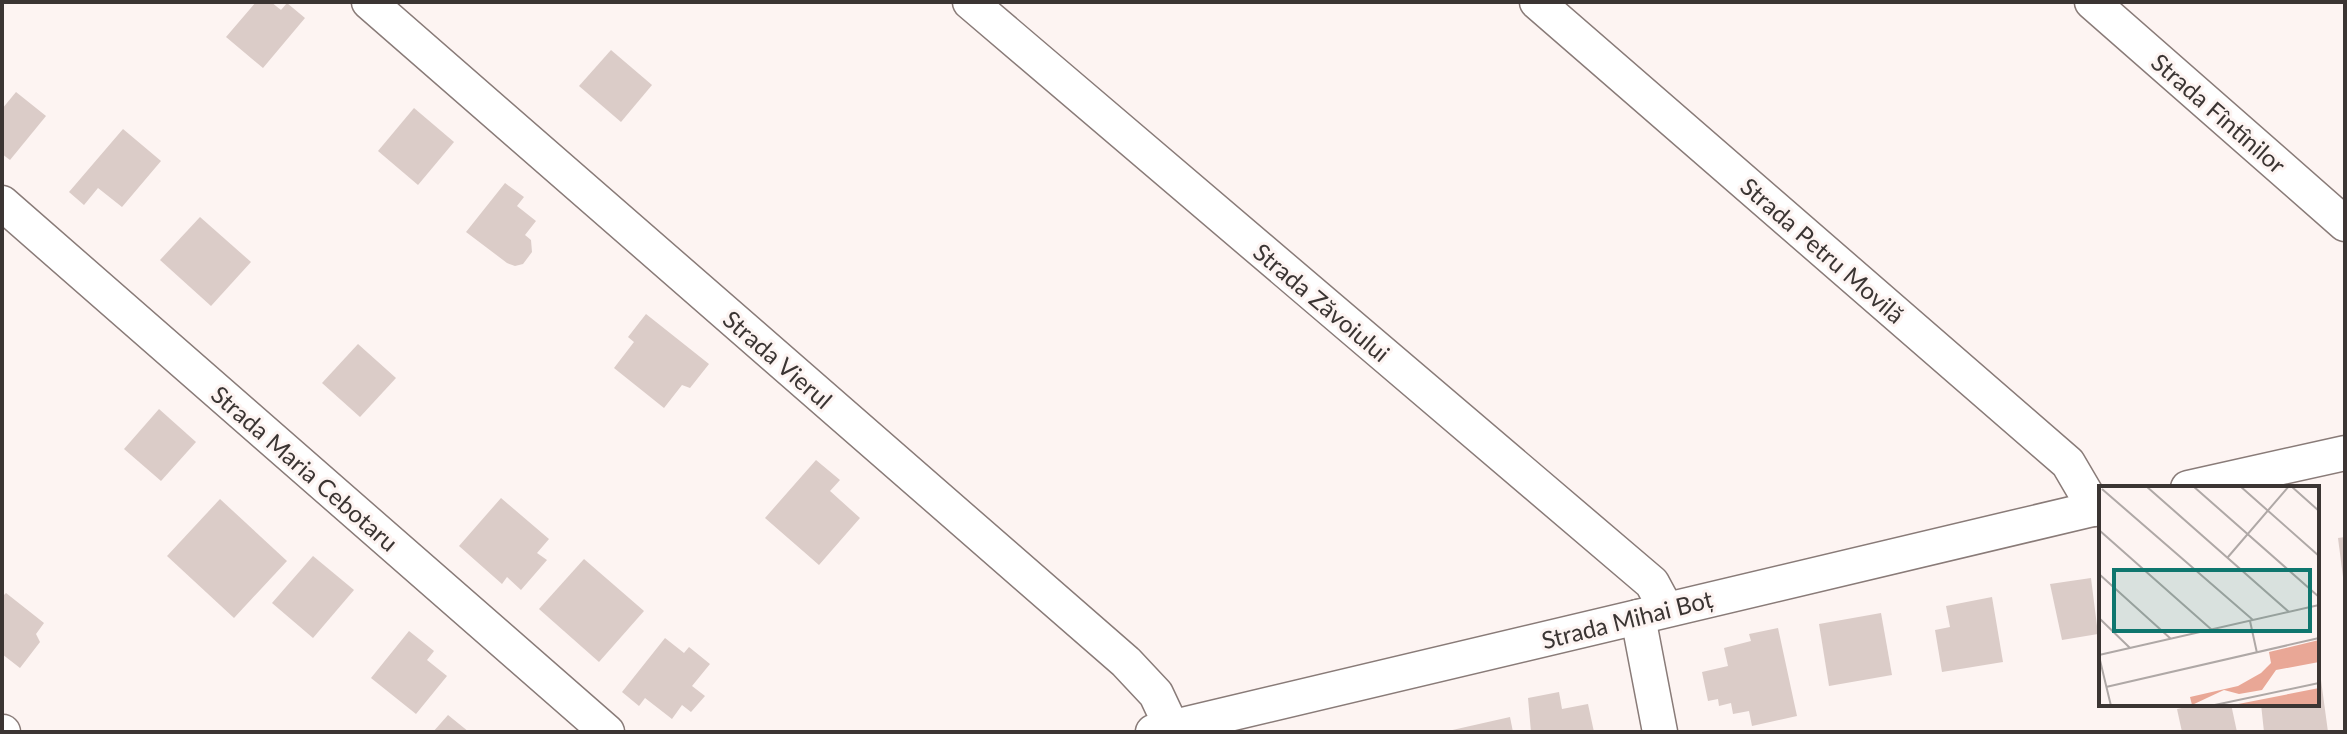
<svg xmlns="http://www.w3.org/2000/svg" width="2347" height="734" font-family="Lato,sans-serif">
	<rect width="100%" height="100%" fill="#fdf4f2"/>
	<g fill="#dbccc8">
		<polygon points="256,2 271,2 281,10 287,3 305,18 263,68 226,37"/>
		<polygon points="611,50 652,85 621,122 579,86"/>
		<polygon points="16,92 46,116 10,160 2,154 2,109"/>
		<polygon points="414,108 454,142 418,185 378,151"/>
		<polygon points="123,129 161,161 122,207 98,188 84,205 69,192"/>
		<polygon points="505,183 524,197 517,206 536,221 525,235 531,240 532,252 523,264 515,266 507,263 466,232"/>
		<polygon points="200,217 251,262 211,306 160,260"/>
		<polygon points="646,314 709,364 690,388 682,385 664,408 614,368 634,342 628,337"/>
		<polygon points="358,344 396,378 360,417 322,383"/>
		<polygon points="159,409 196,442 161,481 124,449"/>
		<polygon points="816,460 840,480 830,491 860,518 819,565 765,518"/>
		<polygon points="501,498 549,539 537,553 547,560 521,590 507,577 502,584 459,546"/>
		<polygon points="220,499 287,561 234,618 167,556"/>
		<polygon points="2345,537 2345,577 2343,577 2338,538"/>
		<polygon points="313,556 354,590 313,638 272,603"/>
		<polygon points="584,559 644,611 599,662 539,609"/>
		<polygon points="2091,578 2098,634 2062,640 2050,584"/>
		<polygon points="6,593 44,623 36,634 40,642 20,668 2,654 2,597"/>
		<polygon points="1992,597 2003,662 1942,672 1935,630 1950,627 1946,606"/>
		<polygon points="1881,613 1892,675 1829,686 1819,624"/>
		<polygon points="1778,628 1797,716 1752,726 1749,711 1733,714 1731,703 1719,706 1718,699 1708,701 1702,672 1728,666 1724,648 1751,641 1749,634"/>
		<polygon points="409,631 434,651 427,660 447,676 416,714 371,678"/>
		<polygon points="665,638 684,653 689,647 710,664 692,686 705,696 691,712 682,705 672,719 645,698 639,706 622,692"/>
		<polygon points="2321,680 2328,732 2264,732 2261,704 2317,704 2317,681"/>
		<polygon points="1559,692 1562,709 1588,704 1594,732 1531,732 1528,698"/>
		<polygon points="2200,704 2231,704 2237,732 2182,732 2177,709"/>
		<polygon points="448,715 469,732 433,732"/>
		<polygon points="1510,717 1513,732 1448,732 1448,731"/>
	</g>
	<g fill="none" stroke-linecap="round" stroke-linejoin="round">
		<defs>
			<g id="street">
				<polyline points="369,2 1126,662 1156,694 1172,728"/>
				<polyline points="970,2 1652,583 1666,609"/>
				<polyline points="1537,2 2068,463 2095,509"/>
				<polyline points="2092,2 2345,224"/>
				<polyline points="2,203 607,732"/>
				<polyline points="2188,488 2345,453"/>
				<polyline points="1638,617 1660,732"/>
				<polyline points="2,732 3,732"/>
				<polyline points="1153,732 2101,507"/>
			</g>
		</defs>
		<use href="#street" stroke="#897b78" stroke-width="37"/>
		<use href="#street" stroke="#fff" stroke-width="34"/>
	</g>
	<g text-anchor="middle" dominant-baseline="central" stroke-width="6" stroke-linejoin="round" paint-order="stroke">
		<g font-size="24" fill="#3b3533" stroke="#fdf4f2">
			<text transform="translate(2219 113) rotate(41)">Strada Fîntînilor</text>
			<text transform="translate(1823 250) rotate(41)">Strada Petru Movilă</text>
			<text transform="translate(1322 302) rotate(40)">Strada Zăvoiului</text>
			<text transform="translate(778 359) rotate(41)">Strada Vierul</text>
			<text transform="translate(305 468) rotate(41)">Strada Maria Cebotaru</text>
			<text transform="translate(1627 619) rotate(-14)">Strada Mihai Boț</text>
		</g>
	</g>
	<g transform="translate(2099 486)">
		<rect width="220" height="220" fill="#fdf4f2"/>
		<path d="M 220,154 L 220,176 L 177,184 L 163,204 L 140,208 L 125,204 L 93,219 L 91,211 L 139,200 L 162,187 L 172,177 L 170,166 ZM 220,202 L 220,220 L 129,220 Z" fill="#e9a796"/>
		<path fill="none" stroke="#afa8a6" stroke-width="2" d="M 47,0 L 190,126M 94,0 L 220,111M 141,0 L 220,70M 192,0 L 220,25M 3,3 L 154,134M 0,44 L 113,144M 129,71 L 190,0M 0,88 L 72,153M 0,132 L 31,162M 151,135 L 158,167M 0,169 L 220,119M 0,170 L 12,220M 7,201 L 220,152M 111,220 L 220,197"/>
		<path fill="#0f766e" fill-opacity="0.15" stroke="#0f766e" stroke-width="4" d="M 15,84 L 211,84 L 211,145 L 15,145 Z"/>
		<rect width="220" height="220" fill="none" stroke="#3b3533" stroke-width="4"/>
	</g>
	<rect width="2347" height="734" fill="none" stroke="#3b3533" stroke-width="8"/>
</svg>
